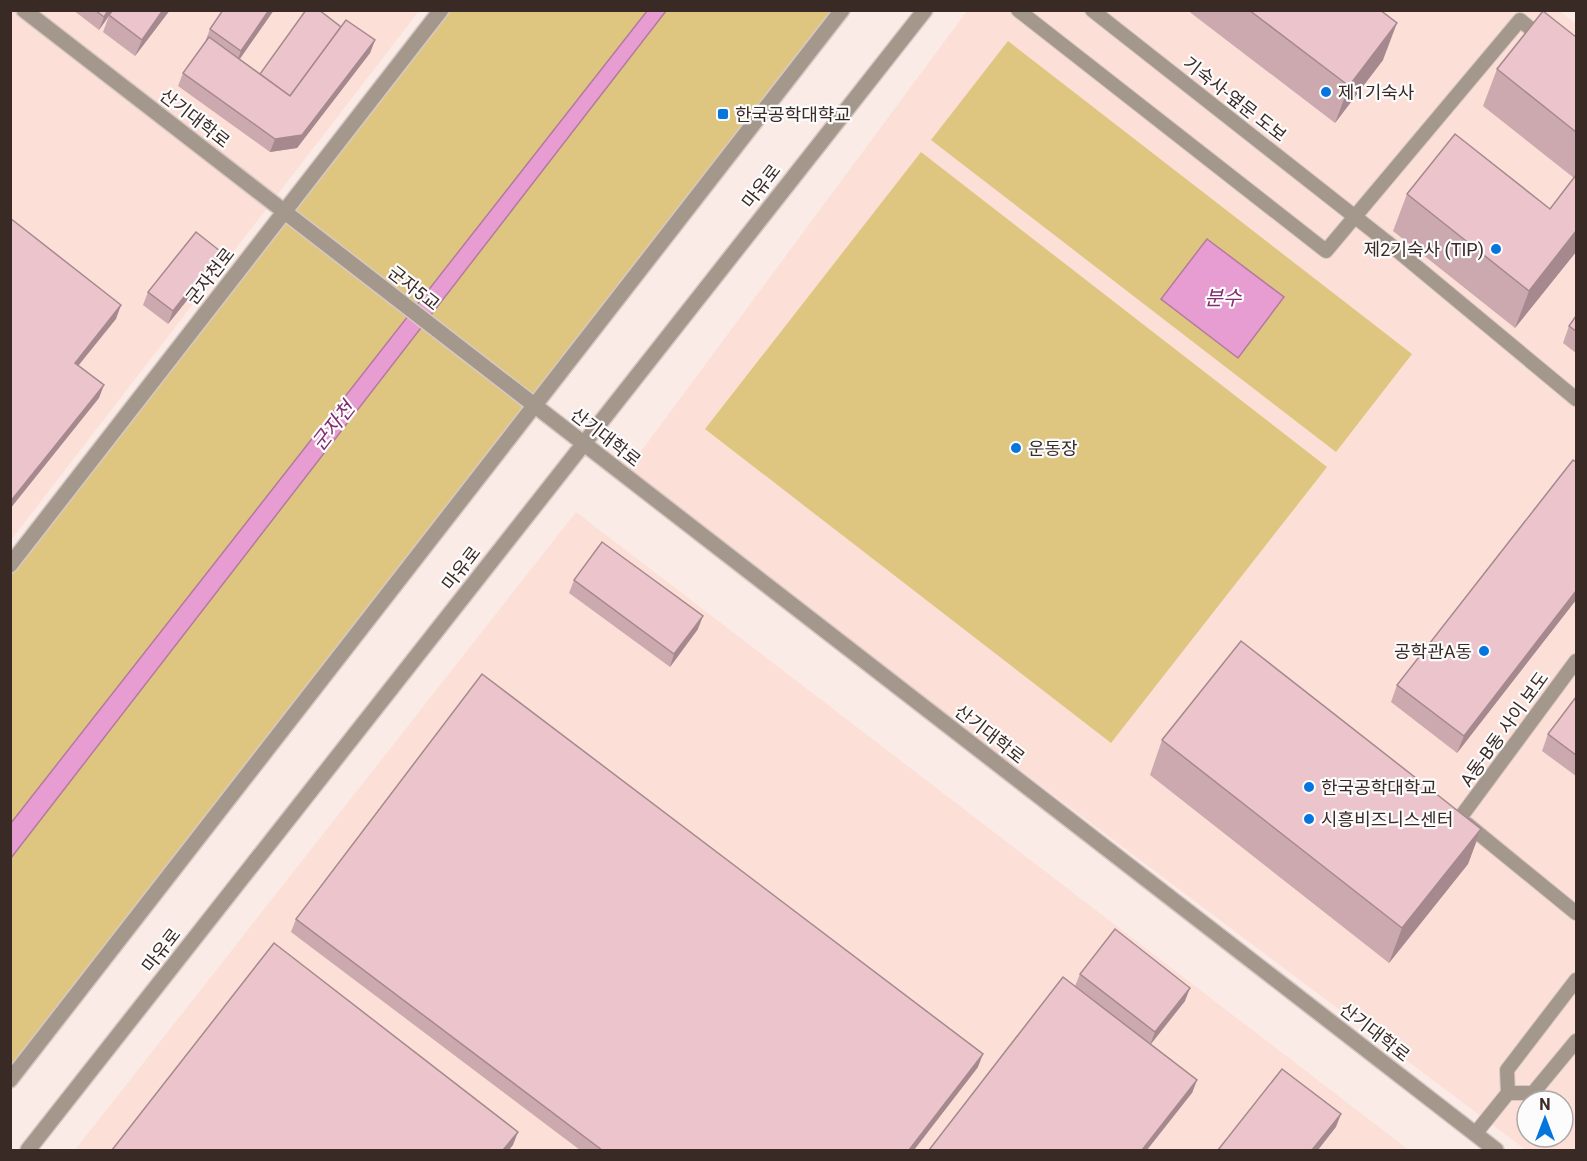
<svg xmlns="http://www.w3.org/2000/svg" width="1587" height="1161" font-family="Roboto,'Noto Sans KR',sans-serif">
	<rect width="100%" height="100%" fill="#fbebe7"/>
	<g fill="#fcdfd7" fill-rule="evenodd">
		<polygon points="11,11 419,11 11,540"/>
		<path d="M 967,11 L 1560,11 L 1576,24 L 1576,1150 L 1526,1150 L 625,473 ZM 1527,1101 L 1563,1101 L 1563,1137 L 1527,1137 Z"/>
		<polygon points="576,512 1409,1150 75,1150"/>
	</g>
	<g fill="#dfc680">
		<polygon points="440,11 840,11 11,1080 10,565"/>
		<polygon points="1008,41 1412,354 1336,452 931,140"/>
		<polygon points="921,152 1327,467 1111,743 705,429"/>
	</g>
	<g fill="#e79dd1" stroke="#b37a9e" stroke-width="1.5">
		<polygon points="647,11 666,11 11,858 11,823"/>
		<polygon points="1207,239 1284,297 1238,358 1161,299"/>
	</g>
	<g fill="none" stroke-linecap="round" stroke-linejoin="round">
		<defs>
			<g id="service">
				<polyline points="1018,10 1326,251 1520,20 1544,40"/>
				<polyline points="1092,10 1387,242 1576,399"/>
				<polyline points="1460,818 1576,661"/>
				<polyline points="1467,824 1576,913"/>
				<polyline points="1508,1093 1533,1093 1576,1041"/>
				<polyline points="1475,1134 1508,1093 1507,1070 1576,980"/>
			</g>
			<g id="tertiary">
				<polyline points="24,10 1496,1150"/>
				<polyline points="10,565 441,10"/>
				<polyline points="10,1080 842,10"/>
				<polyline points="28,1150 925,10"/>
			</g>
		</defs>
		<use href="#service" stroke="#d8c8c4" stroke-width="16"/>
		<use href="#tertiary" stroke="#d8c8c4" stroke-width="18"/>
		<use href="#service" stroke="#a4988d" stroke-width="14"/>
		<use href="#tertiary" stroke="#a4988d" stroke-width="15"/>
	</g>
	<g fill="#cba9af">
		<polygon points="73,10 170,10 135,56 103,32 109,16 99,30"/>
		<polygon points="223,10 274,10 240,59 260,74 341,27 375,40 370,53 297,148 270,152 178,86 183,73 205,42 210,29"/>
		<polygon points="1187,10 1380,10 1383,60 1335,123"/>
		<polygon points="1576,37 1576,252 1515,328 1393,231 1407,194 1550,209 1574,178 1483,106 1497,69"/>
		<polygon points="220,251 216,264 168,324 143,305 148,292"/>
		<polygon points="1576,316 1576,353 1563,343 1569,326"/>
		<polygon points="1576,462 1576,600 1457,753 1391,702 1397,685"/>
		<polygon points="574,580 698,629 670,667 569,593"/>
		<polygon points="1576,697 1576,776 1542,751 1548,734"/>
		<polygon points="1162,740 1481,829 1468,864 1389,963 1150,775"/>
		<polygon points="296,919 978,1067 914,1150 580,1150 291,932"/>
		<polygon points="1080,974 1185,1001 1151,1044 1197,1080 1192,1093 1075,986"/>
	</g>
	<g fill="#a5898e">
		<polygon points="108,10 113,10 99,30 104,17"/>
		<polygon points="163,10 170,10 135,56 142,40"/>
		<polygon points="269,10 274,10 236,64 241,51"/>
		<polygon points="1397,23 1383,60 1335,123 1349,86"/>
		<polygon points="375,40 370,53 297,148 270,152 275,139"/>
		<polygon points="1576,231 1576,252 1515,328 1529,291"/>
		<polygon points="220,251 216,264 168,324 173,311"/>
		<polygon points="121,305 116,319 70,376 75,363"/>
		<polygon points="104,385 99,398 10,509 10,502"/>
		<polygon points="1576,591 1576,600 1457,753 1464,736"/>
		<polygon points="703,616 698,629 670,667 674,654"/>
		<polygon points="1481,829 1468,864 1389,963 1402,928"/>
		<polygon points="1190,988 1185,1001 1150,1045 1155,1032"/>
		<polygon points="983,1054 978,1067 914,1150 909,1150"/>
		<polygon points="1197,1080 1192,1093 1147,1150 1142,1150"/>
		<polygon points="1341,1114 1336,1127 1318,1150 1312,1150"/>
		<polygon points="518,1132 513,1145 509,1150 503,1150"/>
	</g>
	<g fill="#ecc4cb" stroke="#a5898e" stroke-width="1.5">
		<polygon points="95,10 108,10 104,17"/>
		<polygon points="113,10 163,10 142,40 109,15"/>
		<polygon points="223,10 269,10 241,51 210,29"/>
		<polygon points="306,10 319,10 341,27 290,96 260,74"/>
		<polygon points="1249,10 1380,10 1397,23 1349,86"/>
		<polygon points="1543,11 1576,37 1576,132 1497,69"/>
		<polygon points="346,20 375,40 302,135 275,139 183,73 209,37 290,96"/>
		<polygon points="1455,134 1550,209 1576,175 1576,231 1529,291 1407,194"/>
		<polygon points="10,218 121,305 75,363 104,385 10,502"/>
		<polygon points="196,232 220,251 173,311 148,292"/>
		<polygon points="1576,316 1576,331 1569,326"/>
		<polygon points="1573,460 1576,462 1576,591 1464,736 1397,685"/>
		<polygon points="602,542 703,616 674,654 574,580"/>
		<polygon points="1241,641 1481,829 1402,928 1162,740"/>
		<polygon points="482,674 983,1054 909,1150 602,1150 296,919"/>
		<polygon points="1576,697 1576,755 1548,734"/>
		<polygon points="1115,929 1190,988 1155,1032 1080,974"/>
		<polygon points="274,943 518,1132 503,1150 112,1150"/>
		<polygon points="1063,977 1197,1080 1142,1150 929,1150"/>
		<polygon points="1282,1069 1341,1114 1312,1150 1218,1150"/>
	</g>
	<g fill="#0576dd" stroke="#fcfcfc" stroke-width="2">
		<circle cx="1326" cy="92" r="6"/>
		<rect x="717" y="108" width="12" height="12" rx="3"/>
		<circle cx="1496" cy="249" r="6"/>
		<circle cx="1016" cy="448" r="6"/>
		<circle cx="1484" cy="651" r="6"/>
		<circle cx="1309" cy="787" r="6"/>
		<circle cx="1309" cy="819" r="6"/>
	</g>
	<g text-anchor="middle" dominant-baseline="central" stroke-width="4.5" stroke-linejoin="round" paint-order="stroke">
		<g font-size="18" fill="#392a26" stroke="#fcfcfc" text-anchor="start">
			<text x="1338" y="92">제1기숙사</text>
			<text x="735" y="114">한국공학대햑교</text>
			<text x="1484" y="249" text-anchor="end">제2기숙사 (TIP)</text>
			<text x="1028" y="448">운동장</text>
			<text x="1472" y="651" text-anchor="end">공학관A동</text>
			<text x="1321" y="787">한국공학대학교</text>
			<text x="1321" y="819">시흥비즈니스센터</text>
		</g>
		<g font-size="18" fill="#392a26" stroke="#fcfcfc">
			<text transform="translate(1235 99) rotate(38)">기숙사-옆문 도보</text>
			<text transform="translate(195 118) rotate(38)">산기대학로</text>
			<text transform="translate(761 186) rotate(-52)">마유로</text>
			<text transform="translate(210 276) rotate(-52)">군자천로</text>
			<text transform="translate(414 288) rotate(38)">군자5교</text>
			<text transform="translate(606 437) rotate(38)">산기대학로</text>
			<text transform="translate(461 568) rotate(-52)">마유로</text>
			<text transform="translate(1504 729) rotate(-54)">A동-B동 사이 보도</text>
			<text transform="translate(990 734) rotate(38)">산기대학로</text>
			<text transform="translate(161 950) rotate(-52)">마유로</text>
			<text transform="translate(1375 1032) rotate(38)">산기대학로</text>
		</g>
		<g font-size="20" font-style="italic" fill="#822d6e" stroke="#fcfcfc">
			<text x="1223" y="298">분수</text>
			<text transform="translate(333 426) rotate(-52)">군자천</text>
		</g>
	</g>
	<rect width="1587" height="1161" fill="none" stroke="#392a26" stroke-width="24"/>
	<g transform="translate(1545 1119)"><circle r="28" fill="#fcfcfc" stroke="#aea8a6" stroke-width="1.5"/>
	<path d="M0-4.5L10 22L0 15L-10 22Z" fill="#0576dd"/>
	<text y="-9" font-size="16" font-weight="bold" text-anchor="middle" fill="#392a26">N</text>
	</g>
</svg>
